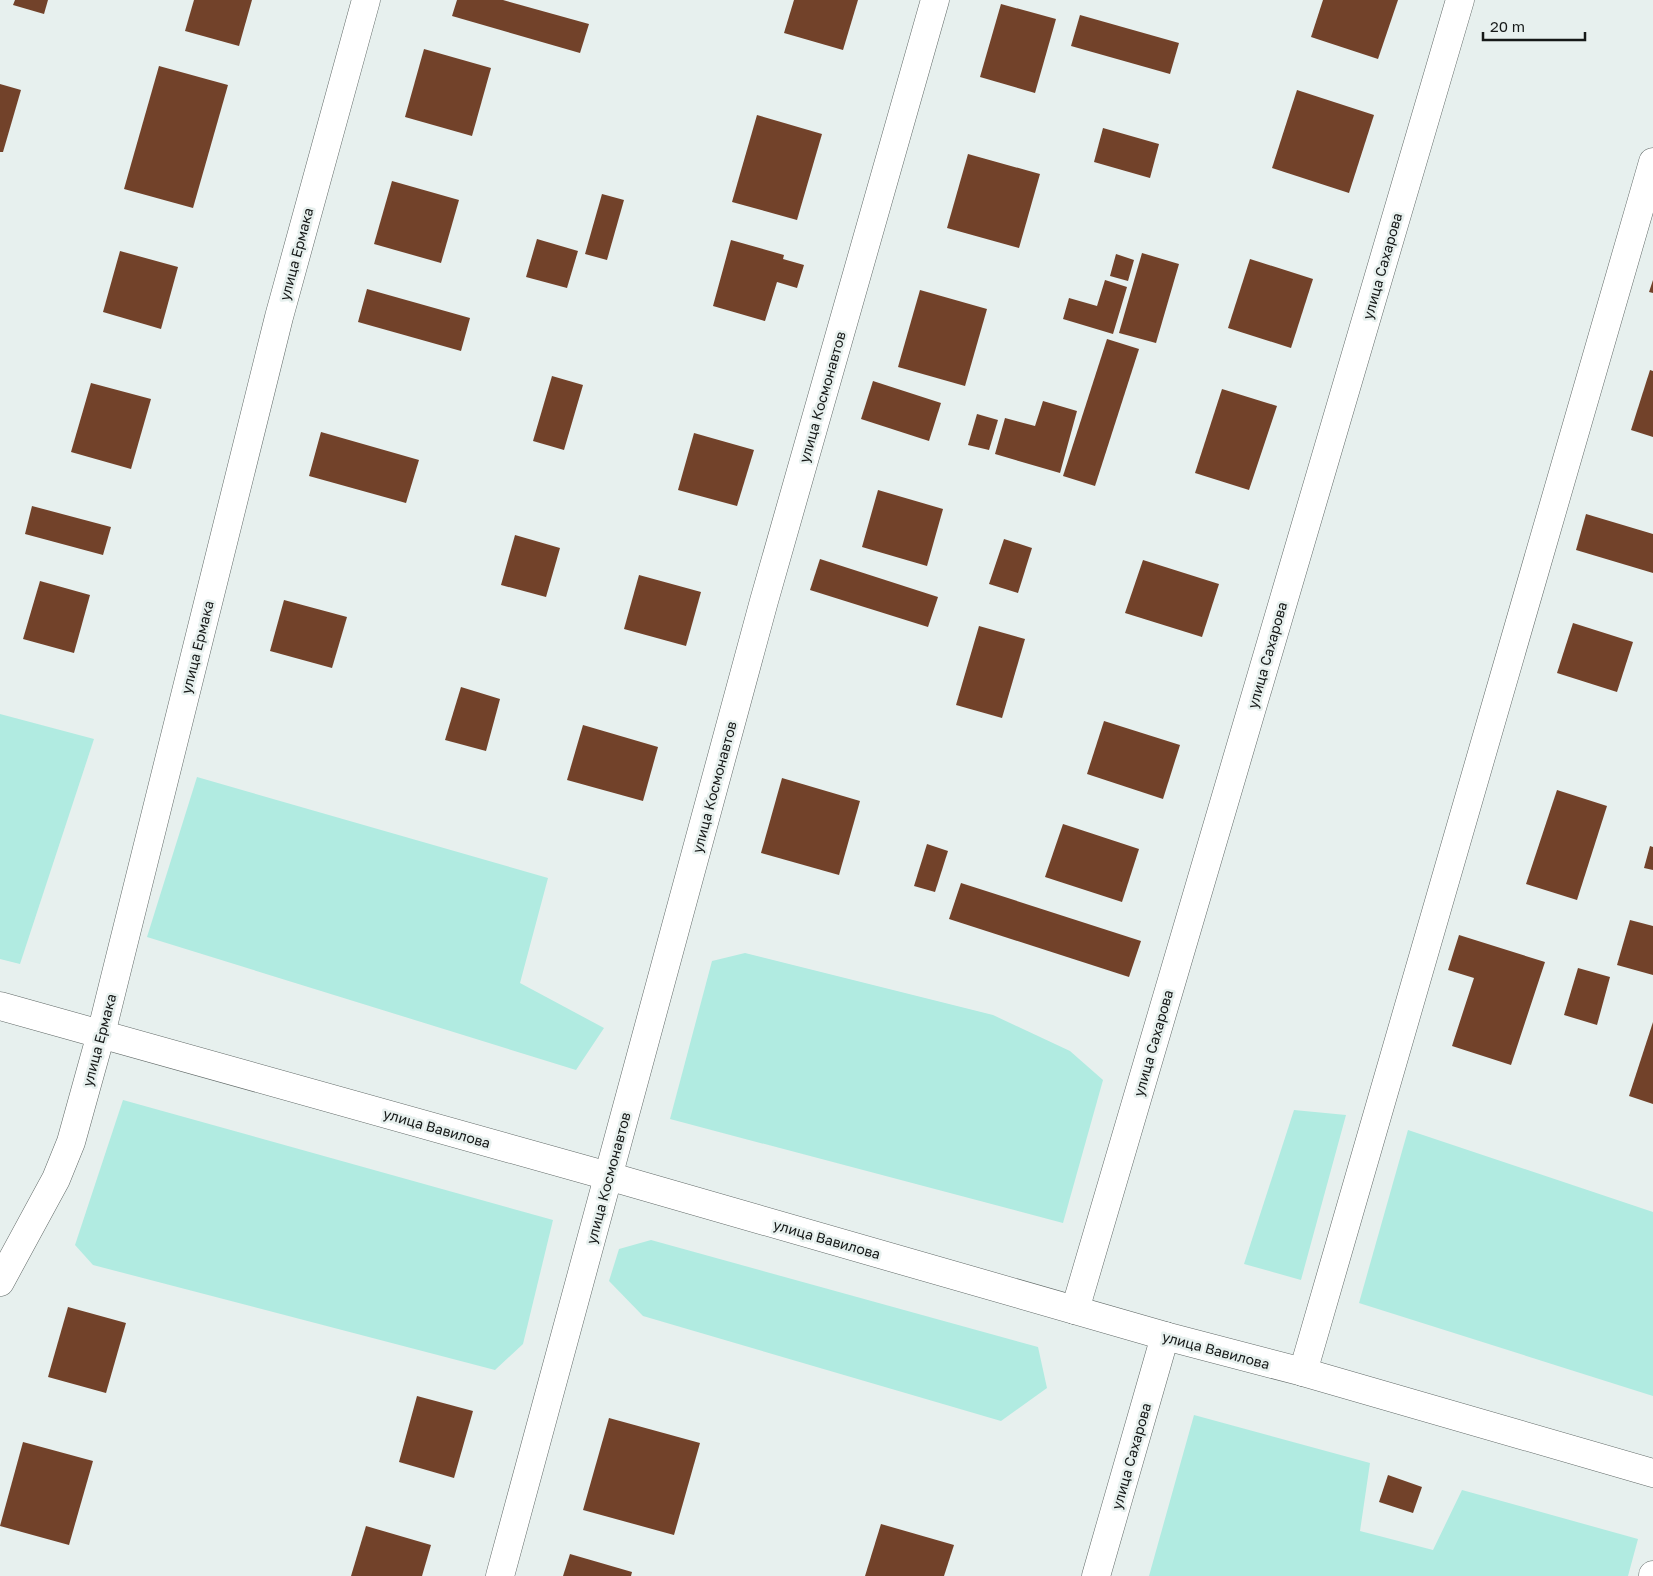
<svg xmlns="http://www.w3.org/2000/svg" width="1653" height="1576" font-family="'Golos Text',sans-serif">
	<rect width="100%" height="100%" fill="#e7f0ee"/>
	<g fill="#b1ebe1">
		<polygon points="0,714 94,739 20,964 0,959"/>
		<polygon points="197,777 548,878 520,983 604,1028 576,1070 147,937"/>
		<polygon points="745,953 993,1015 1070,1051 1103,1080 1063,1223 670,1119 712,961"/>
		<polygon points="123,1100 553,1220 523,1344 495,1370 93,1265 75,1245"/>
		<polygon points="1294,1110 1346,1115 1301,1280 1244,1264"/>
		<polygon points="1408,1130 1653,1212 1653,1396 1359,1303"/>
		<polygon points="651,1240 1038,1347 1047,1388 1001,1421 643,1316 609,1281 619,1249"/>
		<polygon points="1194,1415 1370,1463 1360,1531 1433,1550 1462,1490 1638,1539 1628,1576 1149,1576"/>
	</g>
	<g fill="#72422a">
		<polygon points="15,0 48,0 44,14 13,5"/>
		<polygon points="194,0 252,0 239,46 185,31"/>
		<polygon points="457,0 503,0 589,24 580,53 452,16"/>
		<polygon points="794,0 858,0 843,50 784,33"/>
		<polygon points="1323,0 1398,0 1378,59 1311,37"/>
		<polygon points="1001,4 1056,19 1035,93 980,77"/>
		<polygon points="1080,15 1179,43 1170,74 1071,46"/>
		<polygon points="424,49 491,68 472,136 405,117"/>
		<polygon points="159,66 228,85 193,208 124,189"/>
		<polygon points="0,84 21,90 3,152 0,152"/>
		<polygon points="1297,90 1374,115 1349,193 1272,168"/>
		<polygon points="757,115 822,134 797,220 732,202"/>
		<polygon points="1103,128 1159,144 1150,178 1094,162"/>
		<polygon points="968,154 1040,174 1019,248 947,228"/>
		<polygon points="392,181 459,200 441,263 374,244"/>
		<polygon points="602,194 624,200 607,260 585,254"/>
		<polygon points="537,239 578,251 567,288 526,277"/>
		<polygon points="731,240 784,255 783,259 804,265 797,288 777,282 765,321 713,306"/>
		<polygon points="120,251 178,267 161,329 103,312"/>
		<polygon points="1142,253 1179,264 1156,343 1119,333"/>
		<polygon points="1116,254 1134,260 1128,281 1110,276"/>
		<polygon points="1250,259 1313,279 1291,348 1228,328"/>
		<polygon points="1105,280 1127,287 1113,334 1063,319 1069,298 1097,306"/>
		<polygon points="1653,280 1653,293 1649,292"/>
		<polygon points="367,289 470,318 461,351 358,322"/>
		<polygon points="920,290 987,309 965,386 898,367"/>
		<polygon points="1107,339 1139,349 1095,486 1063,476"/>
		<polygon points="1650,370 1653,371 1653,437 1631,430"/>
		<polygon points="552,376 583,385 564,450 533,441"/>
		<polygon points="873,381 941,403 929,441 861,419"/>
		<polygon points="91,383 151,399 131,469 71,452"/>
		<polygon points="1222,389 1277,406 1249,490 1195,473"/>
		<polygon points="1043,401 1077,411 1060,473 995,454 1005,418 1035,426"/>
		<polygon points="977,414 998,420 989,450 968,445"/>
		<polygon points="321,432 419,460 406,503 309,476"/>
		<polygon points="694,433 754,450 737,506 678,490"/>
		<polygon points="878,490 943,509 927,566 862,547"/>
		<polygon points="32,506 111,527 103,555 25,534"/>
		<polygon points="1586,514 1653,534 1653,573 1576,550"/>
		<polygon points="515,535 560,548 546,597 501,585"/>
		<polygon points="1004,539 1032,548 1018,593 989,584"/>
		<polygon points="820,559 938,597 928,627 810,590"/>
		<polygon points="1143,560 1219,584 1202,637 1125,613"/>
		<polygon points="639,575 701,592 686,646 624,629"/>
		<polygon points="40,581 90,595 74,653 23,639"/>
		<polygon points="284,600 347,617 332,668 270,651"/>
		<polygon points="1573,623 1633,642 1617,692 1557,673"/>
		<polygon points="979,626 1025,639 1002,718 956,705"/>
		<polygon points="461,687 500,699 486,751 445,740"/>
		<polygon points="1104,721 1180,745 1163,799 1087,774"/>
		<polygon points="583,725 658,747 643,801 567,780"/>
		<polygon points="782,778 860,801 839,875 761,853"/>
		<polygon points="1557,790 1607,806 1577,900 1526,884"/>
		<polygon points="1063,824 1139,849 1122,902 1045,877"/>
		<polygon points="927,844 948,851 935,892 914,886"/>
		<polygon points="1650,846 1653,847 1653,870 1644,868"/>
		<polygon points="961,883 1141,941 1129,977 949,919"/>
		<polygon points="1630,920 1653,926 1653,975 1617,965"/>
		<polygon points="1459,935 1545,962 1511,1065 1452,1046 1474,978 1448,970"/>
		<polygon points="1578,968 1610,977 1597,1025 1564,1015"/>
		<polygon points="1653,1022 1653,1104 1629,1096"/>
		<polygon points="68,1307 126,1323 106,1393 48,1377"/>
		<polygon points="417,1396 473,1411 454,1478 399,1462"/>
		<polygon points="609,1418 700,1443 674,1535 583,1510"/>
		<polygon points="23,1442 93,1461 69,1545 0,1526"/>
		<polygon points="1388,1475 1422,1487 1413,1513 1379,1502"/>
		<polygon points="881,1524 954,1545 944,1576 865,1576"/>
		<polygon points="366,1526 431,1545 422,1576 351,1576"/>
		<polygon points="570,1554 632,1572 631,1576 563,1576"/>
	</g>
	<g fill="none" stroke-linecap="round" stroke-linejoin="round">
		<defs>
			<g id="minor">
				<polyline points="0,1006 608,1176 1165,1336 1303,1372 1653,1473"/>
				<polyline points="0,1282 56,1179 71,1142 101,1034 279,317 366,0"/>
				<polyline points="1075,1310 1460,0"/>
				<polyline points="1303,1372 1653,162"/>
				<polyline points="500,1576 764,601 935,0"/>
				<polyline points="1096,1576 1165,1336"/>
				<polyline points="1653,1576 1653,1575"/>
			</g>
		</defs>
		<use href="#minor" stroke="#616967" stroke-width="29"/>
		<use href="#minor" stroke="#fff" stroke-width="28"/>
	</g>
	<g text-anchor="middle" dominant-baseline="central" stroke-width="5" stroke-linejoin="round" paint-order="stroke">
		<g font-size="14" fill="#161918" stroke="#e7f0ee">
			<text transform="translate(296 254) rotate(-75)">улица Ермака</text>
			<text transform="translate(1382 266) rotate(-74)">улица Сахарова</text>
			<text transform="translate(822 397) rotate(-74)">улица Космонавтов</text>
			<text transform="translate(197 647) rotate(-76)">улица Ермака</text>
			<text transform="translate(1267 655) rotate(-74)">улица Сахарова</text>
			<text transform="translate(714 787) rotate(-75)">улица Космонавтов</text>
			<text transform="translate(99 1040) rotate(-75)">улица Ермака</text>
			<text transform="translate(1153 1043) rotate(-74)">улица Сахарова</text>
			<text transform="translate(437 1128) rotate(16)">улица Вавилова</text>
			<text transform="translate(608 1178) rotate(-75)">улица Космонавтов</text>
			<text transform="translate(827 1239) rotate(16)">улица Вавилова</text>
			<text transform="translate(1216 1350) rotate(15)">улица Вавилова</text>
			<text transform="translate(1131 1456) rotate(-74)">улица Сахарова</text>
		</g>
	</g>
	<path d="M1483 32v8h102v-8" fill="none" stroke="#161918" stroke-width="2.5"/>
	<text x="1490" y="32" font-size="15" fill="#161918" stroke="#e7f0ee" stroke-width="4" paint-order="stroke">20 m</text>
</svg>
